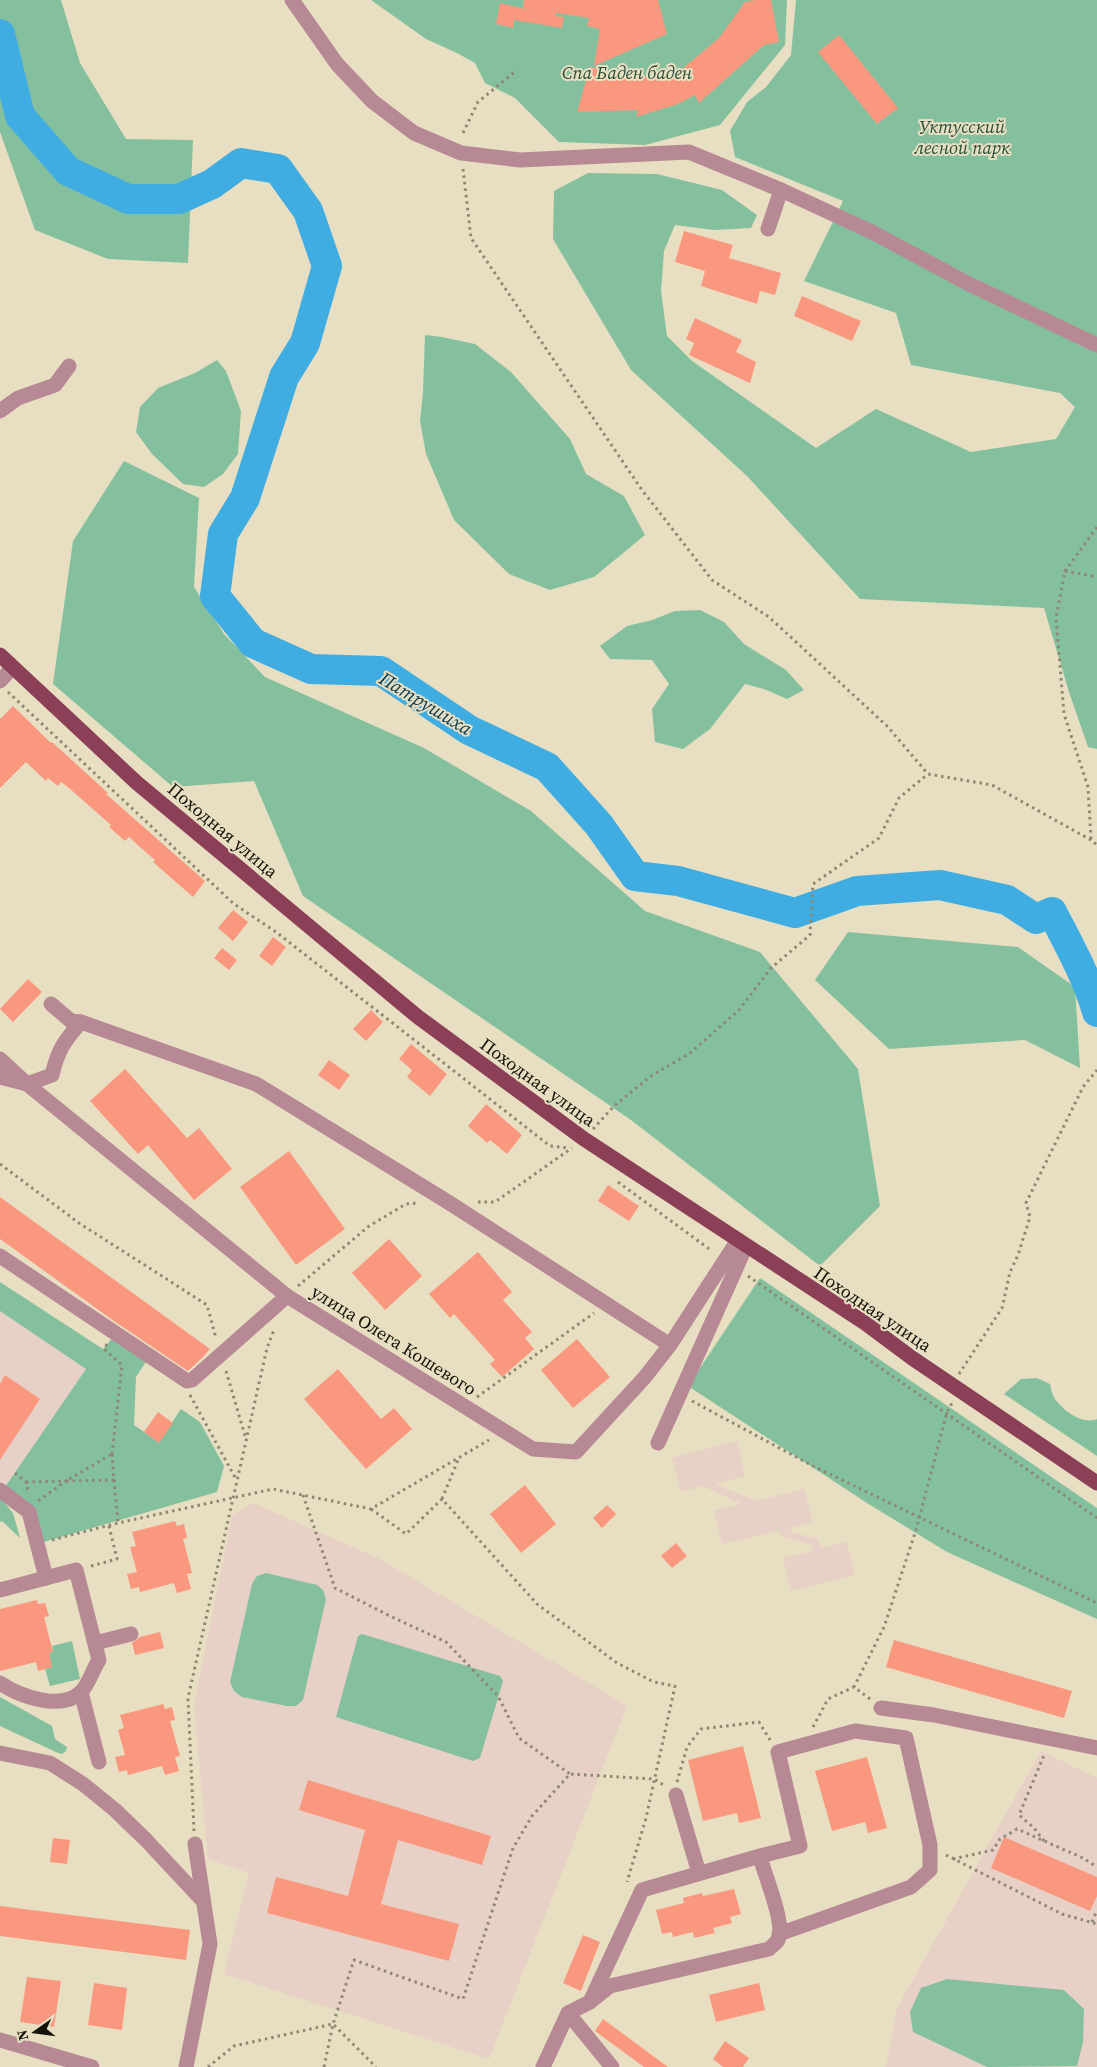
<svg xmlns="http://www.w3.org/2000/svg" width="1097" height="2067" font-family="'Source Serif 4',serif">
	<rect width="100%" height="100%" fill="#e8dfc2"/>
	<g fill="#e7d0c5">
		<polygon points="0,1311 86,1369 0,1494"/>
		<polygon points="737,1441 745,1476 716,1484 756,1501 804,1489 813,1522 791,1528 791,1532 818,1539 821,1548 847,1542 855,1575 791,1591 783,1558 813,1551 811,1545 781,1536 779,1531 722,1544 714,1511 741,1504 703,1486 681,1492 672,1458"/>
		<polygon points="253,1503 382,1560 627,1706 489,2059 224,1974 249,1873 208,1859 194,1706 232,1516"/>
		<polygon points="1041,1751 1097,1778 1097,2067 886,2067 897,2008"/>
	</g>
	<g fill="#85c09e">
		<polygon points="0,0 61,0 80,63 126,139 193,140 188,263 108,259 35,230 0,132"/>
		<polygon points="371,0 787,0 785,45 720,125 645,145 559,142 515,98 485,83 475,63 457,53 426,39"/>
		<polygon points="796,0 1097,0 1097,749 1088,747 1069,692 1044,608 860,599 747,476 631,370 553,239 554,191 588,173 657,174 722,190 757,215 751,228 714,230 675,225 664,251 661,291 667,336 692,361 816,448 876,409 971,452 1056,439 1075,407 1060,393 911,365 896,313 804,281 843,201 735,157 730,131 747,102 766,87 791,55"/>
		<polygon points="425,335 442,337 475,344 511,372 570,439 586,474 624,496 645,535 594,577 550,590 509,574 454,520 426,454 420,421 423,392"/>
		<polygon points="217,360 226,371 241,411 238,454 223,474 204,487 183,484 152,454 136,432 140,407 158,388 195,373"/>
		<polygon points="124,461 199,498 194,587 224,634 265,677 424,748 531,811 645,911 760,952 858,1069 880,1206 820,1266 631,1120 303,896 254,781 173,787 53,684 73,541"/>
		<polygon points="700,610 724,622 744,644 786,670 804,690 787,699 764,689 745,684 710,729 683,749 655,742 652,709 669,684 652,660 610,659 600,646 627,626 652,620 675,611"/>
		<polygon points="848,932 1018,947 1075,987 1080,1068 1025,1040 889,1049 815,980"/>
		<polygon points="760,1278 1097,1508 1097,1619 947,1552 867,1503 688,1386"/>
		<polygon points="0,1282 103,1349 114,1336 147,1360 136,1377 134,1425 159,1442 181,1409 200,1422 224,1466 217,1492 40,1543 5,1487 86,1369 0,1311"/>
		<path d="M 1037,1378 L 1050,1384 C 1051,1388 1052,1395 1055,1399 C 1064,1411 1082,1425 1097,1419 L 1097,1456 L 1004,1394 L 1021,1379 Z"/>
		<polygon points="0,1497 13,1513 20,1538 2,1521 0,1522"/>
		<polygon points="266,1573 317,1585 323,1590 326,1599 303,1700 296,1706 287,1706 242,1697 234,1691 230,1682 252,1584 257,1576"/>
		<polygon points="362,1634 500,1676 503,1681 480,1758 473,1761 336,1717 358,1636"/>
		<polygon points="72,1641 80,1679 50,1686 45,1669 52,1667 49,1653 53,1651 52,1646"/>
		<polygon points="0,1697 52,1726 55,1739 67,1747 66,1751 62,1754 58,1753 0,1726"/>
		<polygon points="947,1979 1064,1990 1084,2009 1083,2042 1077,2066 987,2067 913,2032 910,2012 921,1988"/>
	</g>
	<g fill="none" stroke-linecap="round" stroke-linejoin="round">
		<path stroke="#40ade2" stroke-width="30" d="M 0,34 L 20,116 L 68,171 L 128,199 L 179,199 L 212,184 L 241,163 L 278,169 L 308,211 L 327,266 L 305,343 L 284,377 L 245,498 L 223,534 L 215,596 L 253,643 L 311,669 L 381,671 L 469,730 L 547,767 L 599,825 L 635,876 L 678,881 L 795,913 L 857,891 L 940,885 L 1007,900 L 1036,919 L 1052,912 C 1069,945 1087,977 1097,1012"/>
	</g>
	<g fill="#fa987f">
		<polygon points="524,0 658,0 667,34 594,66 600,29 587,26 589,18 556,13 555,16 564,17 562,28 514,20 513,28 496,24 500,3 529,10 523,8"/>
		<polygon points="755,0 771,0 779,42 764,45 699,103 695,95 678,104 636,117 638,110 577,112 590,67 639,77 652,76 681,70 719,38 745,2"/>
		<polygon points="839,35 898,108 877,124 818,52"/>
		<polygon points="684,231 733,245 729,258 781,273 775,295 760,291 757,304 701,286 705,271 675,262"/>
		<polygon points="802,296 861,321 852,341 794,316"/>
		<polygon points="695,318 742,340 736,352 756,362 750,383 689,355 694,343 686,339"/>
		<polygon points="13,706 51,743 52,742 108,793 106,794 205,881 193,897 153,862 155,860 141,848 129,837 125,841 109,827 111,825 69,788 61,782 58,786 48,778 46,781 26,762 0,788 0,719"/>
		<polygon points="233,910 248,922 233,941 218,928"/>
		<polygon points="273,937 286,947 272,966 259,956"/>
		<polygon points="222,948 237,960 229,970 214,958"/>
		<polygon points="28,979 42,992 13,1022 0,1009"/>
		<polygon points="371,1010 383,1022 366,1041 353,1029"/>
		<polygon points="411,1044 447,1074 430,1096 407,1077 412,1070 399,1059"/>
		<polygon points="329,1060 350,1075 339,1090 318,1075"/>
		<polygon points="125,1069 187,1138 199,1128 232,1169 194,1200 148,1145 138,1154 90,1101"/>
		<polygon points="486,1104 522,1135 507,1154 490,1140 487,1143 468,1126"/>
		<polygon points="289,1151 345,1229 296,1265 240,1187"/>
		<polygon points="608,1185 639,1206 629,1221 598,1201"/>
		<polygon points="0,1197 210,1349 203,1357 188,1371 111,1319 0,1239"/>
		<polygon points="389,1239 422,1276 385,1310 352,1273"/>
		<polygon points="478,1252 512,1292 503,1300 532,1332 525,1338 534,1349 502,1377 490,1364 495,1360 454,1314 450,1318 429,1294"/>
		<polygon points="577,1339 610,1377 573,1408 541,1370"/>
		<polygon points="338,1369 381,1419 394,1408 412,1429 366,1469 304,1399"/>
		<polygon points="5,1375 40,1399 0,1460 0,1384"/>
		<polygon points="158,1412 173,1423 159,1443 144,1432"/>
		<polygon points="525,1485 556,1524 521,1553 490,1514"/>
		<polygon points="607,1505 616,1514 602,1528 593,1518"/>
		<polygon points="175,1521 177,1526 184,1524 187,1538 183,1539 192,1573 187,1574 191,1589 177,1593 174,1583 140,1592 139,1587 131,1589 127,1574 137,1572 130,1547 136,1546 132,1532"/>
		<polygon points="676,1543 687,1556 672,1568 661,1556"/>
		<polygon points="37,1600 38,1604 45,1603 49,1616 44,1617 53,1652 49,1653 52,1667 38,1671 36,1662 0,1671 0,1609"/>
		<polygon points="160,1632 164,1648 135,1655 132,1643 140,1637"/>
		<polygon points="894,1640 1072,1691 1064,1718 886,1667"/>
		<polygon points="163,1704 165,1709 172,1707 175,1720 170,1721 180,1756 175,1757 179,1771 165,1775 162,1766 128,1775 127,1770 119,1772 115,1757 125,1755 118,1730 124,1728 120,1715"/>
		<polygon points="743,1746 761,1818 739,1823 737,1813 703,1821 688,1760"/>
		<polygon points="867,1757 887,1828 868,1833 865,1822 832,1831 815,1771"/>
		<polygon points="308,1780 491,1836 482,1865 398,1840 381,1904 459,1924 449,1961 267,1913 276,1877 348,1896 365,1830 299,1810"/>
		<polygon points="1004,1837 1097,1877 1097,1896 1090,1911 991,1868"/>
		<polygon points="53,1838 70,1840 67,1864 50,1862"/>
		<polygon points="734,1889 741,1914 730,1917 732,1923 713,1928 715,1933 694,1938 693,1932 673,1937 672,1932 662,1934 656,1910 684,1903 683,1898 702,1893 703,1896"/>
		<polygon points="0,1906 190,1930 186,1960 0,1936"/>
		<polygon points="583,1935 600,1942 581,1991 563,1983"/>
		<polygon points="27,1977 61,1981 54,2027 20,2022"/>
		<polygon points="94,1983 127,1988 122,2030 88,2025"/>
		<polygon points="759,1983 765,2010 716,2022 709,1995"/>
		<polygon points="603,2019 668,2067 644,2067 595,2031"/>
		<polygon points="725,2041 749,2058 743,2067 723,2067 713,2059"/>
	</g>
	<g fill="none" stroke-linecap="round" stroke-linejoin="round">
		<g stroke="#8d8772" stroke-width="3" stroke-dasharray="2.5 4" stroke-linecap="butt">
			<polyline points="463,133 478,102 517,70"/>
			<polyline points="463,169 471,238 642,490 712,580 769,617 887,726 928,774 992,785 1091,840 1097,845"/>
			<polyline points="1065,571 1097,577"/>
			<polyline points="8,692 234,904 276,932 550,1146 568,1148"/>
			<polyline points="1091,839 1088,787 1064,714 1056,618 1065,571 1097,527"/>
			<polyline points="593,1129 614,1106 651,1076 690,1053 739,1010 771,968 810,935 813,884 879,838 899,798 928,774"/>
			<polyline points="0,1164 79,1223 207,1305 216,1338"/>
			<polyline points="618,1182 712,1251"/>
			<polyline points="478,1202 495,1202 572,1148"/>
			<polyline points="748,1276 1097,1518"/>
			<polyline points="298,1286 369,1226 406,1204 419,1203"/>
			<polyline points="107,1344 104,1349 122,1365 112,1454"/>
			<polyline points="226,1371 246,1439"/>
			<polyline points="959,1374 1002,1308 1010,1272 1018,1255 1030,1217 1026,1203 1083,1087 1097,1070"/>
			<polyline points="190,1395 236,1479"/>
			<polyline points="477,1397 594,1313"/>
			<polyline points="692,1401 813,1466 1097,1603"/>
			<polygon points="112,1454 114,1480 66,1481"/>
			<polyline points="15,1473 26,1482 28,1491"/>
			<polyline points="114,1480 118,1523"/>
			<polyline points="26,1482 66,1481 38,1501"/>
			<polyline points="303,1495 335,1588 390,1616 446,1642 498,1696 519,1738 570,1774"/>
			<polyline points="442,1499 458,1460"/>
			<polyline points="371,1509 406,1534 442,1499 537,1604 617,1663 654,1682 675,1686 646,1818 627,1882"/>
			<polyline points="52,1540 118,1523 273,1489 371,1509 489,1440"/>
			<polyline points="91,1566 117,1559 109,1526"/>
			<polyline points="870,1699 854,1687 884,1627 916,1530 947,1412 952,1403"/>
			<polyline points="813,1727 828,1699 854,1687"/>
			<polyline points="677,1782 687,1747 701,1729 759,1722 770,1740"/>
			<polyline points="194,1831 188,1698 267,1348 274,1330"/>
			<polyline points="1044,1841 1034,1828 1019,1815 1045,1753"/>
			<polyline points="946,1855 1062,1914 1097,1924"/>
			<polyline points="953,1859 993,1850 1000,1839 1017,1829 1083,1858 1097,1867"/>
			<polyline points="1092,1922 1097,1910"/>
			<polyline points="208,2067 234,2046 333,2024 376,2067"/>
			<polyline points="324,2067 333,2024 354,1960 463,1999 513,1848 532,1816 570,1774 654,1779 665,1786"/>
		</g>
		<g stroke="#b68994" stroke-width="15">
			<polyline points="292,0 337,64 372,101 414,133 461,153 520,160 689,152 781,190 768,229"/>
			<polyline points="781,190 872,232 967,283 1097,345"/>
			<polyline points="0,411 18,398 55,385 69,366"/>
			<polyline points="0,681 12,668"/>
			<polyline points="51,1004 71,1021 81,1022"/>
			<polyline points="0,1059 27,1084 287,1296 533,1449 576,1452 645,1377 670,1345 738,1240"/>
			<path d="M 0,1077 L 27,1084 L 52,1075 C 58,1050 64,1041 81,1022 L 256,1084 L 448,1202 L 670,1345"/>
			<polyline points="0,1256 187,1381 192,1380 287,1296"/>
			<polyline points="658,1443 746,1246"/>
			<polyline points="0,1490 29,1512 46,1578"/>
			<path d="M 0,1590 L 76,1570 L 99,1660 C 93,1669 88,1686 80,1693 C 60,1711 19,1696 0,1683"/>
			<polyline points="95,1643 131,1634"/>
			<polyline points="81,1692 99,1762"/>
			<polyline points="881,1708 934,1715 1097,1748"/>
			<polyline points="0,1753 50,1763 83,1784 115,1810 146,1840 203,1901"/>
			<polyline points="676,1795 699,1873"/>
			<polyline points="590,2002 642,1890 760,1856 800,1846 778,1752 855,1731 906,1738 930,1845 930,1870 911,1887 779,1934"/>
			<polyline points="568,2013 612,2067"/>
			<polyline points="0,2040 92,2067"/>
			<polyline points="186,2067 210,1944 195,1844"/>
			<path d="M 543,2067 L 568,2013 L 590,2002 L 610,1986 L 769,1949 C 772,1946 776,1943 778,1940 C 786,1923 764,1875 760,1856"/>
		</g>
		<polyline stroke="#8b4057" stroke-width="15" points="0,655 137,783 418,1017 584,1139 865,1323 912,1358 1097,1483"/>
	</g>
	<g text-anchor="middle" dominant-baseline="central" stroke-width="4" stroke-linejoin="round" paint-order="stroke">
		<g font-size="18" font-style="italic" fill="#234e38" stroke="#e8dfc2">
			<text x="627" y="72">Спа Баден баден</text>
			<text x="962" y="126">Уктусский<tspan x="962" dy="21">лесной парк</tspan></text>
		</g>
		<g font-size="18" fill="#141107" stroke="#e8dfc2">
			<text transform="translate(223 830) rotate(40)">Походная улица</text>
			<text transform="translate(538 1082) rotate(36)">Походная улица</text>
			<text transform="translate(873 1309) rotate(34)">Походная улица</text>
			<text transform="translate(394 1340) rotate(32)">улица Олега Кошевого</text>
		</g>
		<g font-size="19" font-style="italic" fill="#08384e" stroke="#e8dfc2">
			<text transform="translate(426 703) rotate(31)">Патрушиха</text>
		</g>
	</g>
	<g transform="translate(35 2032) rotate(256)" stroke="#e8dfc2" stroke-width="4" paint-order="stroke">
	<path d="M0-4L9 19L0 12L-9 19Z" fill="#141107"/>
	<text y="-8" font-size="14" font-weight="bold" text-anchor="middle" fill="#141107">N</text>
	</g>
</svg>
